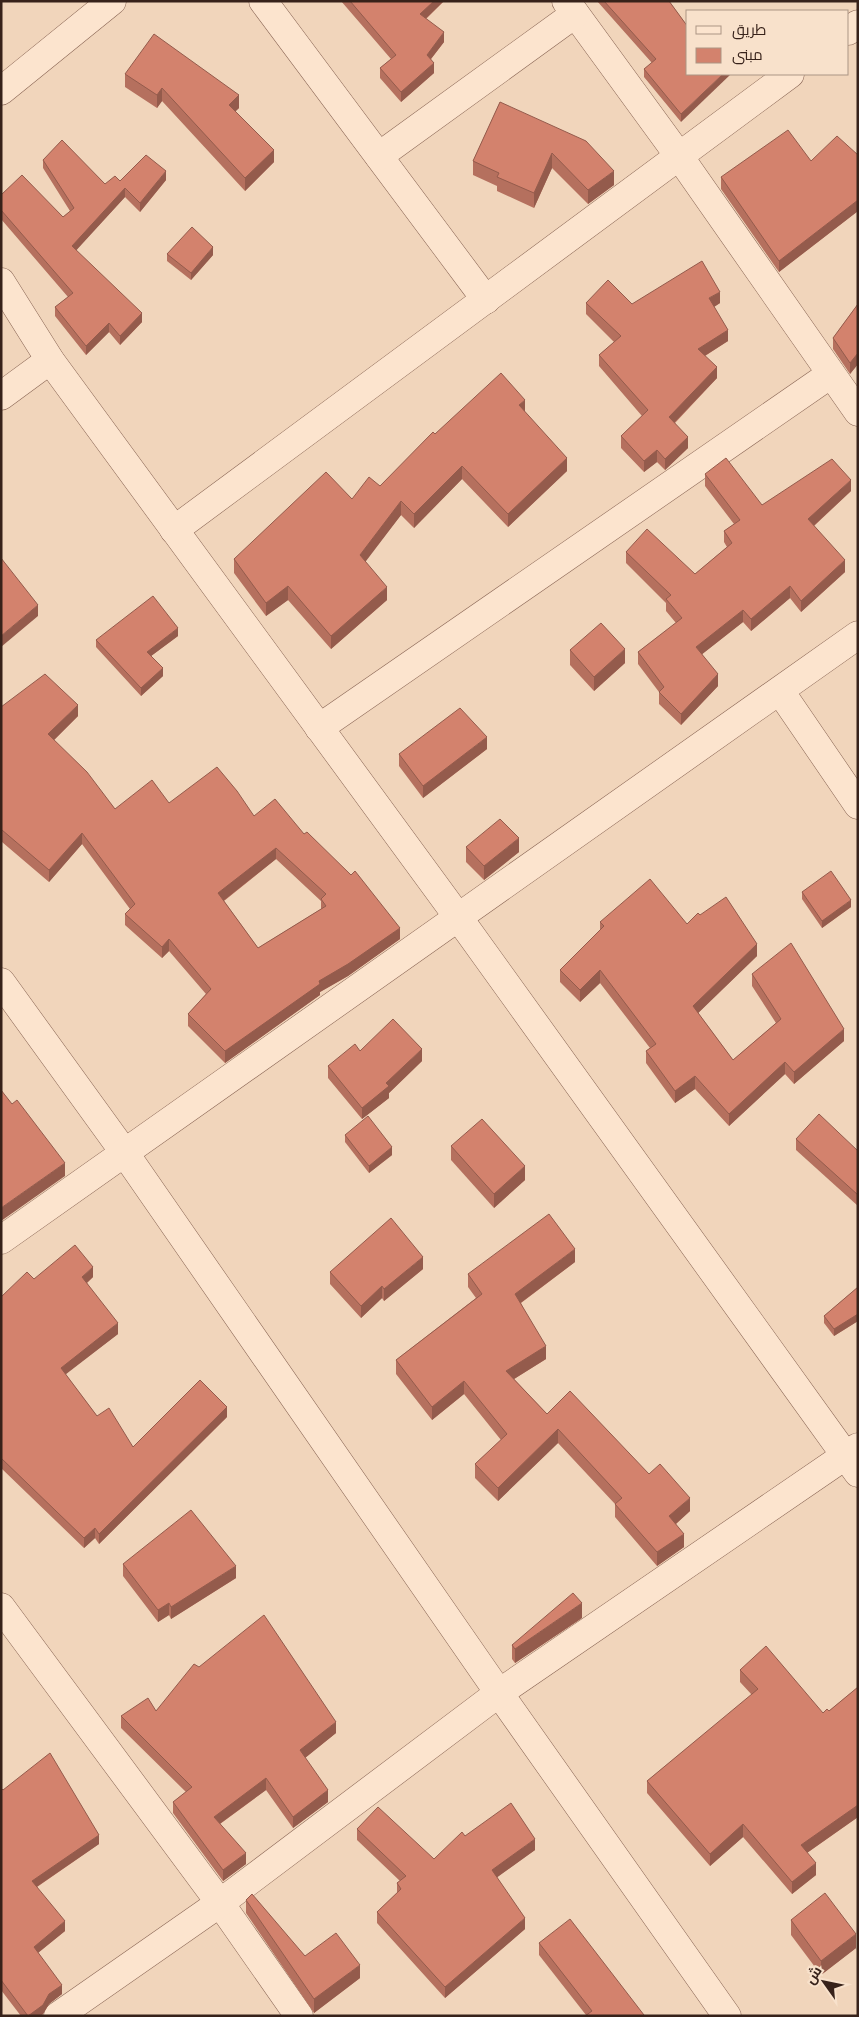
<svg xmlns="http://www.w3.org/2000/svg" width="859" height="2017" font-family="Merriweather,Cairo,serif">
	<rect width="100%" height="100%" fill="#f1d5bb"/>
	<g fill="none" stroke-linecap="round" stroke-linejoin="round">
		<defs>
			<g id="street">
				<polyline points="263,1 486,300"/>
				<polyline points="566,1 679,156 858,412"/>
				<polyline points="848,31 858,24"/>
				<polyline points="1,91 112,1"/>
				<polyline points="379,156 575,14"/>
				<polyline points="1,282 50,360 458,917 858,1473"/>
				<polyline points="1,396 50,360"/>
				<polyline points="174,530 790,74"/>
				<polyline points="780,691 858,805"/>
				<polyline points="319,728 831,374"/>
				<polyline points="1,982 124,1152 499,1693 727,2016"/>
				<polyline points="1,1240 858,635"/>
				<polyline points="1,1607 220,1903 299,2016"/>
				<polyline points="58,2016 220,1903 499,1693 858,1447"/>
			</g>
		</defs>
		<use href="#street" stroke="#896554" stroke-width="29"/>
		<use href="#street" stroke="#fce4ce" stroke-width="28"/>
	</g>
	<g fill="#b5705e" fill-rule="evenodd">
		<polygon points="341,1 444,1 426,19 444,42 431,59 434,73 401,102 380,78 380,68 391,59"/>
		<polygon points="597,1 669,1 688,27 681,122 644,77 644,69 652,63"/>
		<polygon points="125,74 239,108 235,111 274,162 245,191 162,101 157,108 125,87"/>
		<polygon points="500,102 614,185 588,204 552,168 534,208 497,191 497,186 473,175 473,161"/>
		<polygon points="858,155 858,211 779,272 721,189 721,177 811,161"/>
		<polygon points="43,160 105,184 120,181 166,180 140,212 125,197 76,250 142,322 120,345 109,332 86,355 55,316 55,307 68,297 1,219 1,195 63,217 70,211 43,168"/>
		<polygon points="167,254 213,255 191,280 167,261"/>
		<polygon points="586,303 632,304 720,303 714,307 728,341 705,356 717,378 675,423 688,448 665,470 657,462 644,472 621,448 621,436 642,416 599,366 599,355 614,342 586,314"/>
		<polygon points="858,304 858,364 850,374 833,349 833,338"/>
		<polygon points="525,412 567,471 508,527 462,479 414,528 401,515 365,561 387,600 331,649 288,600 266,616 234,573 234,559 380,486 435,434"/>
		<polygon points="705,474 762,505 851,491 814,526 845,572 801,612 790,598 751,631 743,622 702,654 718,686 681,725 659,704 659,692 638,664 638,652 676,623 666,611 666,603 626,563 626,552 695,574 727,547 724,542 724,531 734,524 705,486"/>
		<polygon points="178,636 151,656 163,676 141,696 96,647 96,640"/>
		<polygon points="570,650 625,663 594,691 570,665"/>
		<path d="M 1,707 L 78,716 L 54,740 L 115,809 L 169,803 L 254,816 L 304,834 L 400,939 L 348,976 L 320,992 L 320,995 L 225,1063 L 188,1026 L 188,1014 L 206,994 L 169,951 L 162,958 L 125,925 L 125,914 L 130,909 L 82,844 L 49,882 L 2,842 L 1,842 ZM 276,859 L 321,901 L 321,909 L 258,948 L 224,901 Z"/>
		<polygon points="487,749 423,798 399,766 399,754"/>
		<polygon points="466,847 519,852 484,880 466,862"/>
		<polygon points="802,892 851,907 822,928 802,899"/>
		<polygon points="700,915 757,956 698,1013 733,1060 776,1023 752,986 752,974 844,1041 794,1084 785,1074 729,1126 695,1089 675,1103 646,1063 646,1051 650,1048 600,983 580,1002 560,982 560,970 600,931 600,922 687,924"/>
		<polygon points="360,1051 422,1061 389,1093 389,1098 362,1119 328,1078 328,1066"/>
		<polygon points="345,1135 392,1155 369,1173 345,1142"/>
		<polygon points="796,1139 858,1151 858,1206 796,1150"/>
		<polygon points="451,1146 525,1180 494,1208 451,1160"/>
		<polygon points="575,1262 521,1303 546,1359 514,1379 547,1414 649,1474 690,1511 676,1524 684,1547 657,1566 615,1517 615,1504 558,1443 498,1501 475,1478 475,1464 501,1440 464,1394 432,1420 396,1374 396,1360 476,1298 468,1287 468,1274"/>
		<polygon points="423,1269 384,1301 382,1298 361,1318 330,1284 330,1272"/>
		<polygon points="93,1277 87,1283 118,1334 65,1374 97,1416 133,1447 227,1417 99,1544 95,1538 84,1548 1,1468 1,1297 34,1279"/>
		<polygon points="858,1287 858,1321 834,1336 824,1323 824,1316"/>
		<polygon points="123,1564 236,1578 171,1619 169,1615 158,1622 123,1576"/>
		<polygon points="582,1618 515,1663 512,1659 512,1645"/>
		<polygon points="199,1667 336,1733 305,1758 328,1802 293,1828 266,1790 220,1824 246,1864 223,1881 173,1813 173,1802 186,1792 121,1728 121,1716 156,1711"/>
		<polygon points="740,1670 823,1713 829,1711 858,1687 858,1817 807,1853 816,1875 792,1894 743,1837 710,1866 647,1793 647,1781 752,1695 740,1682"/>
		<polygon points="1,1788 3,1790 99,1844 37,1887 65,1931 38,1953 62,1994 49,2004 43,2014 41,2016 21,2016 1,1990"/>
		<polygon points="357,1829 434,1859 465,1836 535,1850 497,1877 525,1929 445,1998 377,1923 377,1912 397,1893 397,1883 400,1881 357,1840"/>
		<polygon points="246,1900 305,1956 360,1978 314,2013 246,1913"/>
		<polygon points="791,1920 856,1948 821,1975 791,1935"/>
		<polygon points="539,1943 644,2016 586,2015 539,1955"/>
	</g>
	<g fill="#945b4c">
		<polygon points="434,1 444,1 420,24 420,14"/>
		<polygon points="444,32 444,42 427,64 427,55"/>
		<polygon points="434,63 434,73 401,102 401,92"/>
		<polygon points="723,74 731,74 681,122 681,114"/>
		<polygon points="162,88 162,101 157,108 157,95"/>
		<polygon points="239,95 239,108 229,118 229,105"/>
		<polygon points="274,150 274,162 245,191 245,178"/>
		<polygon points="552,153 552,168 534,208 534,193"/>
		<polygon points="166,171 166,180 140,212 140,203"/>
		<polygon points="614,171 614,185 588,204 588,190"/>
		<polygon points="125,188 125,197 72,255 72,246"/>
		<polygon points="858,200 858,211 779,272 779,261"/>
		<polygon points="213,247 213,255 191,280 191,273"/>
		<polygon points="720,292 720,303 709,310 709,298"/>
		<polygon points="142,313 142,322 120,345 120,336"/>
		<polygon points="109,323 109,332 86,355 86,346"/>
		<polygon points="728,330 728,341 698,360 698,349"/>
		<polygon points="858,353 858,364 850,374 850,363"/>
		<polygon points="717,367 717,378 669,428 669,417"/>
		<polygon points="525,400 525,414 519,405"/>
		<polygon points="688,437 688,448 665,470 665,459"/>
		<polygon points="657,450 657,462 644,472 644,461"/>
		<polygon points="567,458 567,471 508,527 508,514"/>
		<polygon points="462,466 462,479 414,528 414,514"/>
		<polygon points="851,480 851,491 808,531 808,519"/>
		<polygon points="401,501 401,515 360,569 360,555"/>
		<polygon points="845,560 845,572 801,612 801,601"/>
		<polygon points="288,586 288,600 266,616 266,603"/>
		<polygon points="790,586 790,598 751,631 751,619"/>
		<polygon points="387,587 387,600 331,649 331,636"/>
		<polygon points="38,605 38,616 1,647 1,636"/>
		<polygon points="743,610 743,622 696,659 696,647"/>
		<polygon points="178,628 178,636 147,659 147,652"/>
		<polygon points="625,649 625,663 594,691 594,677"/>
		<polygon points="163,668 163,676 141,696 141,688"/>
		<polygon points="718,674 718,686 681,725 681,714"/>
		<polygon points="78,705 78,716 48,746 48,734"/>
		<polygon points="487,737 487,749 423,798 423,786"/>
		<polygon points="82,833 82,844 49,882 49,870"/>
		<polygon points="519,838 519,852 484,880 484,866"/>
		<polygon points="276,848 276,859 218,905 218,893"/>
		<polygon points="851,900 851,907 822,928 822,921"/>
		<polygon points="400,928 400,939 348,976 320,992 320,995 225,1063 225,1051 319,981"/>
		<polygon points="169,939 169,951 162,958 162,947"/>
		<polygon points="757,944 757,956 693,1018 693,1006"/>
		<polygon points="600,970 600,983 580,1002 580,990"/>
		<polygon points="844,1029 844,1041 794,1084 794,1072"/>
		<polygon points="422,1049 422,1061 389,1093 389,1098 362,1119 362,1108 386,1083"/>
		<polygon points="785,1062 785,1074 729,1126 729,1114"/>
		<polygon points="695,1076 695,1089 675,1103 675,1091"/>
		<polygon points="392,1147 392,1155 369,1173 369,1166"/>
		<polygon points="65,1163 65,1176 1,1221 1,1208"/>
		<polygon points="525,1166 525,1180 494,1208 494,1194"/>
		<polygon points="575,1249 575,1262 515,1307 515,1294"/>
		<polygon points="423,1257 423,1269 384,1301 384,1289"/>
		<polygon points="93,1267 93,1277 82,1287 82,1277"/>
		<polygon points="382,1286 382,1298 361,1318 361,1306"/>
		<polygon points="858,1314 858,1321 834,1336 834,1329"/>
		<polygon points="118,1323 118,1334 61,1378 61,1368"/>
		<polygon points="546,1346 546,1359 506,1384 506,1371"/>
		<polygon points="464,1381 464,1394 432,1420 432,1407"/>
		<polygon points="227,1407 227,1417 99,1544 99,1534"/>
		<polygon points="558,1429 558,1443 498,1501 498,1488"/>
		<polygon points="690,1498 690,1511 669,1530 669,1516"/>
		<polygon points="95,1528 95,1538 84,1548 84,1538"/>
		<polygon points="684,1534 684,1547 657,1566 657,1552"/>
		<polygon points="236,1566 236,1578 171,1619 171,1607"/>
		<polygon points="169,1603 169,1615 158,1622 158,1610"/>
		<polygon points="582,1603 582,1618 515,1663 515,1649"/>
		<polygon points="336,1722 336,1733 300,1762 300,1750"/>
		<polygon points="266,1778 266,1790 214,1828 214,1817"/>
		<polygon points="328,1790 328,1802 293,1828 293,1817"/>
		<polygon points="858,1805 858,1817 801,1857 801,1845"/>
		<polygon points="743,1824 743,1837 710,1866 710,1854"/>
		<polygon points="99,1835 99,1844 32,1890 32,1881"/>
		<polygon points="535,1839 535,1850 492,1881 492,1870"/>
		<polygon points="246,1853 246,1864 223,1881 223,1870"/>
		<polygon points="816,1863 816,1875 792,1894 792,1882"/>
		<polygon points="525,1918 525,1929 445,1998 445,1987"/>
		<polygon points="65,1921 65,1931 34,1956 34,1947"/>
		<polygon points="856,1934 856,1948 821,1975 821,1961"/>
		<polygon points="360,1965 360,1978 314,2013 314,1999"/>
		<polygon points="62,1985 62,1994 49,2004 43,2014 41,2016 29,2016 49,1994"/>
	</g>
	<g fill="#d3826d" stroke="#945b4c" fill-rule="evenodd">
		<polygon points="350,1 434,1 420,14 444,32 427,55 434,63 401,92 380,68 396,55"/>
		<polygon points="604,1 669,1 688,27 688,74 723,74 681,114 644,69 656,59"/>
		<polygon points="154,34 239,95 229,105 274,150 245,178 162,88 157,95 125,74"/>
		<polygon points="500,102 586,141 614,171 588,190 552,153 534,193 497,177 499,173 473,161"/>
		<polygon points="788,130 811,161 837,136 858,155 858,200 779,261 721,177"/>
		<polygon points="62,140 105,184 115,176 120,181 146,155 166,171 140,203 125,188 72,246 142,313 120,336 109,323 86,346 55,307 73,293 1,210 1,195 22,175 63,217 74,208 43,160"/>
		<polygon points="192,227 213,247 191,273 167,254"/>
		<polygon points="702,261 720,292 709,298 728,330 698,349 717,367 669,417 688,437 665,459 657,450 644,461 621,436 648,410 599,355 621,336 586,303 608,280 632,304"/>
		<polygon points="858,304 858,353 850,363 833,338"/>
		<polygon points="501,373 525,400 519,405 567,458 508,514 462,466 414,514 401,501 360,555 387,587 331,636 288,586 266,603 234,559 326,472 352,499 369,477 380,486 433,432 435,434"/>
		<polygon points="726,458 762,505 832,459 851,480 808,519 845,560 801,601 790,586 751,619 743,610 696,647 718,674 681,714 659,692 664,687 638,652 682,618 666,599 671,595 626,552 647,529 695,574 732,543 724,531 740,520 705,474"/>
		<polygon points="1,558 38,605 1,636"/>
		<polygon points="153,596 178,628 147,652 163,668 141,688 96,640"/>
		<polygon points="601,623 625,649 594,677 570,650"/>
		<path d="M 45,674 L 78,705 L 48,734 L 87,772 L 115,809 L 152,780 L 169,803 L 217,767 L 237,791 L 254,816 L 275,799 L 304,834 L 307,832 L 351,875 L 355,871 L 400,928 L 348,964 L 319,981 L 320,984 L 225,1051 L 188,1014 L 211,989 L 169,939 L 162,947 L 125,914 L 135,904 L 82,833 L 49,870 L 2,830 L 1,831 L 1,707 ZM 276,848 L 326,894 L 321,899 L 326,906 L 258,948 L 218,893 Z"/>
		<polygon points="460,708 487,737 423,786 399,754"/>
		<polygon points="500,819 519,838 484,866 466,847"/>
		<polygon points="831,871 851,900 822,921 802,892"/>
		<polygon points="650,879 687,924 698,913 700,915 726,897 757,944 693,1006 733,1060 781,1019 752,974 791,943 844,1029 794,1072 785,1062 729,1114 695,1076 675,1091 646,1051 656,1044 600,970 580,990 560,970 604,926 600,922"/>
		<polygon points="393,1019 422,1049 386,1083 389,1086 362,1108 328,1066 355,1044 360,1051"/>
		<polygon points="1,1090 12,1104 17,1100 65,1163 1,1208"/>
		<polygon points="819,1114 858,1151 858,1195 796,1139"/>
		<polygon points="368,1116 392,1147 369,1166 345,1135"/>
		<polygon points="482,1119 525,1166 494,1194 451,1146"/>
		<polygon points="549,1214 575,1249 515,1294 546,1346 506,1371 547,1414 570,1391 649,1474 660,1464 690,1498 669,1516 684,1534 657,1552 615,1504 622,1498 558,1429 498,1488 475,1464 507,1434 464,1381 432,1407 396,1360 482,1294 468,1274"/>
		<polygon points="391,1218 423,1257 384,1289 382,1286 361,1306 330,1272"/>
		<polygon points="75,1245 93,1267 82,1277 118,1323 61,1368 97,1416 109,1408 133,1447 200,1380 227,1407 99,1534 95,1528 84,1538 1,1458 1,1297 27,1272 34,1279"/>
		<polygon points="858,1287 858,1314 834,1329 824,1316"/>
		<polygon points="191,1510 236,1566 171,1607 169,1603 158,1610 123,1564"/>
		<polygon points="573,1593 582,1603 515,1649 512,1645"/>
		<polygon points="264,1615 336,1722 300,1750 328,1790 293,1817 266,1778 214,1817 246,1853 223,1870 173,1802 192,1787 121,1716 148,1698 156,1711 194,1664 199,1667"/>
		<polygon points="766,1646 823,1713 827,1709 829,1711 858,1687 858,1805 801,1845 816,1863 792,1882 743,1824 710,1854 647,1781 758,1689 740,1670"/>
		<polygon points="50,1753 99,1835 32,1881 65,1921 34,1947 62,1985 49,1994 43,2005 28,2016 1,1980 1,1788 3,1790"/>
		<polygon points="511,1803 535,1839 492,1870 525,1918 445,1987 377,1912 401,1889 397,1883 406,1876 357,1829 378,1807 434,1859 462,1832 465,1836"/>
		<polygon points="825,1893 856,1934 821,1961 791,1920"/>
		<polygon points="252,1894 305,1956 336,1933 360,1965 314,1999 246,1900"/>
		<polygon points="570,1919 644,2015 643,2016 585,2016 592,2011 539,1943"/>
	</g>
	<rect width="859" height="2017" fill="none" stroke="#37221a" stroke-width="5"/>
	<rect x="686" y="10" width="162" height="65" fill="#f8e1cb" stroke="#ab9584"/>
	<rect x="696" y="26" width="25" height="8" fill="#fce4ce" stroke="#ab9584"/>
	<text x="732" y="35" font-size="15" fill="#37221a">طريق</text>
	<rect x="696" y="48" width="25" height="15" fill="#d3826d" stroke="#ab9584"/>
	<text x="732" y="60" font-size="15" fill="#37221a">مبنى</text>
	<g transform="translate(824 1982) rotate(303)" stroke="#f8e1cb" stroke-width="4" paint-order="stroke">
	<path d="M0-4L9 19L0 12L-9 19Z" fill="#37221a"/>
	<text y="-8" font-size="14" font-weight="bold" text-anchor="middle" fill="#37221a">ش</text>
	</g>
</svg>
